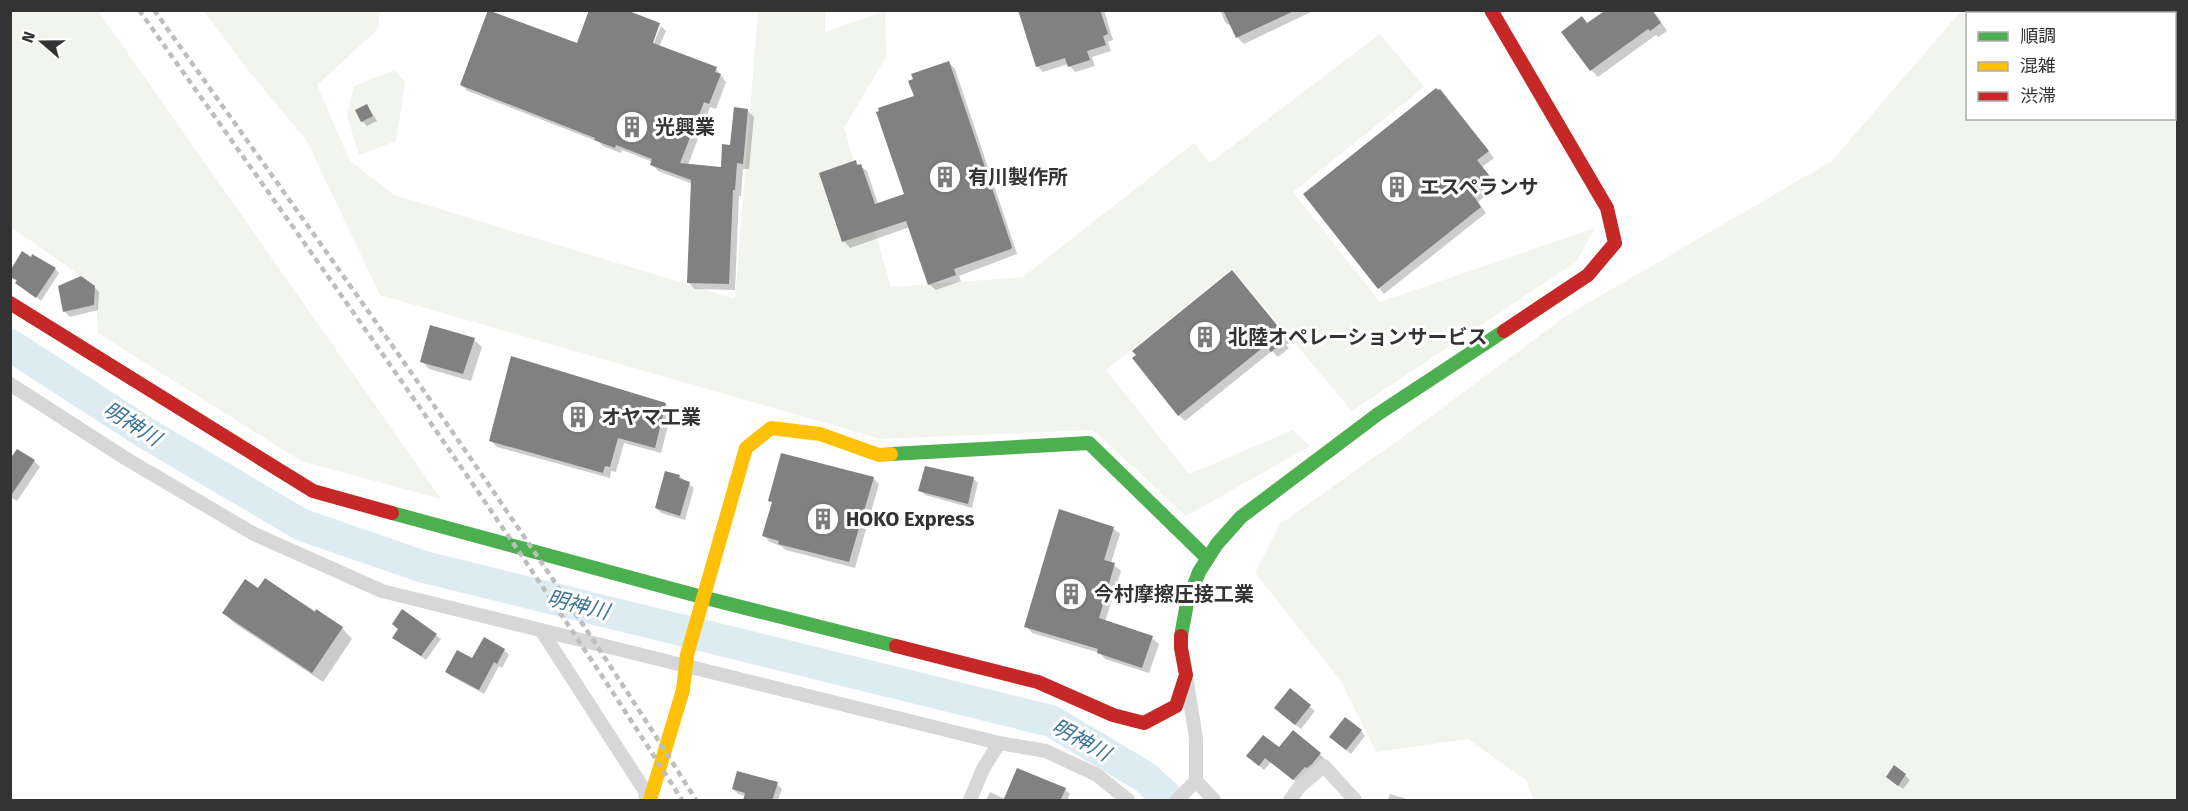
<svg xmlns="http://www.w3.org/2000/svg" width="2188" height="811" font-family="'Fira Sans','Noto Sans JP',sans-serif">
	<rect width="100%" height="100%" fill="#fff"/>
	<g fill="#f1f5ed" fill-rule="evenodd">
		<polygon points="11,11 98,11 441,499 301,461 98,333 95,286 11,227"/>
		<polygon points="204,11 380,11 378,29 317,85 350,161 394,195 735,299 758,11 825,11 825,32 885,11 886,57 844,128 891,287 1023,277 1194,143 1210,163 1380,34 1424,87 1293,192 1380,302 1595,228 1576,262 1352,411 1232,269 1106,370 1189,474 1293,430 1310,446 1186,516 1093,430 881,439 380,295 307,141 248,70"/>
		<path d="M 1961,11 L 2177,11 L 2177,800 L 1534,800 L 1526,780 L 1468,739 L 1376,752 L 1341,681 L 1255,573 L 1280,524 L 1413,430 L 1566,316 L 1832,161 ZM 1968,14 L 2174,14 L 2174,118 L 1968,118 Z"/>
		<polygon points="394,70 405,82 396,141 359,155 347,116 354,86"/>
	</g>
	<g fill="#0003">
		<polygon points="1020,10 1104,10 1113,40 1108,42 1111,51 1092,57 1095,66 1075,72 1068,64 1043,72 1037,66"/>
		<polygon points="1220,10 1315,10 1244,44 1237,37 1233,28 1225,22"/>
		<polygon points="1608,10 1653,10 1667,31 1658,37 1656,35 1598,77 1591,70 1582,18 1589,25"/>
		<polygon points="659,25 660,26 657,26 648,49 651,50 661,26 666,31 659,47 716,69 726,82 716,109 710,107 688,165 723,169 747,110 754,117 749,169 743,169 741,196 739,196 735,290 695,289 688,282 693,184 658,171 652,164 653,162 622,150 621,153 603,146 599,142 468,91 461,85 578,45"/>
		<polygon points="949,63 955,69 1017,254 959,276 961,281 936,290 929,284 910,227 850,248 844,241 821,174 855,162 867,171 878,204 906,195 915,97"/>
		<polygon points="1445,97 1494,158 1482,167 1497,186 1478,202 1486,213 1384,294 1379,288"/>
		<polygon points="367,106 377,121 367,126 362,121"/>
		<polygon points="55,269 59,273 41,301 10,276"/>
		<polygon points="1232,272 1290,342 1286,345 1289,348 1278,357 1272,351 1185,421 1179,415"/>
		<polygon points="59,286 94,287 99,292 98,310 70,317 65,312"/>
		<polygon points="474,340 482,347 471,381 429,369 422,361"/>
		<polygon points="665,404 672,410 661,453 624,443 616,472 611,471 610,478 497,447 490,440"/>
		<polygon points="10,455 34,461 40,467 17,501 10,497"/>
		<polygon points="679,476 694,488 685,520 661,513 656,508"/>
		<polygon points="873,478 879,484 855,568 786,550 781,546 770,542 764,536 773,504 770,500"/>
		<polygon points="973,478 978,483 972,508 925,495 920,490"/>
		<polygon points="1113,528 1120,534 1111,563 1121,571 1105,622 1152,638 1159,644 1149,673 1105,659 1100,653 1032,633 1026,626"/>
		<polygon points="266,580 342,628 352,639 323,682 234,623 224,613 259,590"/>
		<polygon points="402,611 441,639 426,660 394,638 399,629"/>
		<polygon points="504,650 509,655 502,668 499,666 484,694 451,676 446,671"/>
		<polygon points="1290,690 1315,711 1301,729 1280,713"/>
		<polygon points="1361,731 1365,736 1351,754 1336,742"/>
		<polygon points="1294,732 1325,759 1317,769 1299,784 1271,762 1264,770 1253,761 1279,749"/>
		<polygon points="1905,775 1910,780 1903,789 1892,781"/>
		<polygon points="777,784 782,789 778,800 745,800 746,796 738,794 733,789"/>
		<polygon points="1065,789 1070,794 1067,800 986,800 990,792 1005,799"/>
		<polygon points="1390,794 1410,800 1388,800"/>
	</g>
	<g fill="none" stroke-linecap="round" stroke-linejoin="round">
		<polyline stroke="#ddebf3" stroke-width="32" points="10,345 144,432 302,525 424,567 1051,721 1145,777 1170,800"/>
	</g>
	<g fill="#818181">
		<polygon points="488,10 577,43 589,10 626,10 660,23 653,43 717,67 715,72 721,74 709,104 704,102 680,163 721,167 722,144 730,145 734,107 748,109 743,164 737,163 735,190 733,190 729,284 687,283 691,180 650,165 652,159 616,145 615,148 594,140 595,138 460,85"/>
		<polygon points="1018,10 1100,10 1108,34 1103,36 1106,45 1087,51 1090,60 1068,67 1065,58 1036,67"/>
		<polygon points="1223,10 1296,10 1236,38"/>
		<polygon points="1606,10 1652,10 1661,23 1650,31 1648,29 1590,71 1561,32 1582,16 1587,23"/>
		<polygon points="949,61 1012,247 1011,249 954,269 956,275 928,285 906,221 842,242 819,173 856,160 857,165 861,164 875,204 904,194 876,112 879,111 878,108 914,96 908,81 913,79 911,74"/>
		<polygon points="1436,88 1438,90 1440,89 1489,151 1477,160 1492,179 1473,195 1481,207 1378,289 1303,194"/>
		<polygon points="367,104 373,116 361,122 355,110"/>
		<polygon points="22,251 31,257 32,254 56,268 36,298 15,283 17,280 10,277 10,271"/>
		<polygon points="1232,270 1285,335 1281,338 1284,341 1271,352 1266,345 1178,416 1132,358 1136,355 1132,351"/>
		<polygon points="81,276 95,286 94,305 63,312 58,286"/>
		<polygon points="430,325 475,338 463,374 420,362"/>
		<polygon points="511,356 666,403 655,448 618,438 610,467 605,466 603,473 489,441"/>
		<polygon points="17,449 35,460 10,497 10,459"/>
		<polygon points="781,453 874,477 849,562 778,544 779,541 762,536 772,502 768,501"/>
		<polygon points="925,466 974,477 968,504 918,491"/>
		<polygon points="665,471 680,475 679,478 690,482 680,516 655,508"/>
		<polygon points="1059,509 1114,527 1104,560 1115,563 1099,618 1153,636 1142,668 1097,653 1098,649 1024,627"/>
		<polygon points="265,578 315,612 316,609 343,627 312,673 222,613 245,579 258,588"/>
		<polygon points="402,609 437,634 421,656 392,638 398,629 392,624"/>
		<polygon points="484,637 505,649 497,664 494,662 479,690 445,672 457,650 472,658"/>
		<polygon points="1290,688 1311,705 1295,725 1274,708"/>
		<polygon points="1345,717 1362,730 1346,750 1329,737"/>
		<polygon points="1293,730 1321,753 1312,764 1307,768 1305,767 1293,780 1265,758 1259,766 1246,756 1263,735 1279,747"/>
		<polygon points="1894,765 1906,774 1898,786 1886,777"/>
		<polygon points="1017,768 1066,788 1060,801 1003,801"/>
		<polygon points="737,771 778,782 772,801 743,801 745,793 732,789"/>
	</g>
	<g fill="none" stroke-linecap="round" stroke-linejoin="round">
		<g stroke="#d7d7d7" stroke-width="14">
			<polyline points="10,384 125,458 254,534 382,591 999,743 1046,751 1097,775 1128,800"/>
			<polyline points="541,630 645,791 646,800"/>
			<polyline points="1196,781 1214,800"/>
			<polyline points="970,800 983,769 999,743"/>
			<polyline points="1177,800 1196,781 1196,738 1187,682"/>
			<polyline points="1290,800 1300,786 1324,766 1355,800"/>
		</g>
		<g stroke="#4caf50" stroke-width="14">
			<polyline points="891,454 1089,443 1206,557"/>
			<polyline points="392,513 702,597 896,646"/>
			<polyline points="1181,636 1187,603 1199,572 1217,544 1241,517 1378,414 1504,331"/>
		</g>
		<polyline stroke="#ffc107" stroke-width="14" points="650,800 683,690 687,655 746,448 771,428 820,434 879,455 891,454"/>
		<g stroke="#c62828" stroke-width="14">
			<polyline points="1491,10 1607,208 1615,243 1588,275 1504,331"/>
			<polyline points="10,303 313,491 392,513"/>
			<polyline points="896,646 1038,682 1113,715 1144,723 1176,706 1186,675 1181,648 1181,636"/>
		</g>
		<g stroke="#bebebe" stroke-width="4.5" stroke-dasharray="6 4.5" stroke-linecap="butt">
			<path d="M 139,10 C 324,271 511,530 682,800"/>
			<path d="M 154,10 C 340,271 527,530 696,800"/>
		</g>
	</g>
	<defs>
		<symbol id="building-ring" viewBox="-11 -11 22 22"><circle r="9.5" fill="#fff" stroke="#7a7a7a" stroke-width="1.5"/><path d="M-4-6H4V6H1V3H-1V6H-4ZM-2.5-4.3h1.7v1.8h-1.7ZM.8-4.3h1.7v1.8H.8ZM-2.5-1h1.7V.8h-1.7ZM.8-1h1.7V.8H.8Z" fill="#7a7a7a"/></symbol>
	</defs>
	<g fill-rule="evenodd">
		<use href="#building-ring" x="613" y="108" width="38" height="38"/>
		<use href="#building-ring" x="926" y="158" width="38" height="38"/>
		<use href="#building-ring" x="1378" y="168" width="38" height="38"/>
		<use href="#building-ring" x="1186" y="318" width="38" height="38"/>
		<use href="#building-ring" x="559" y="398" width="38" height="38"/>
		<use href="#building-ring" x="804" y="500" width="38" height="38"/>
		<use href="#building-ring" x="1052" y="575" width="38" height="38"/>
	</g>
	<g text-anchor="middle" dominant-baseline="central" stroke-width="6" stroke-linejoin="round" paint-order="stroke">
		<g font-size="20" font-weight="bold" fill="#333" stroke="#fff" text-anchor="start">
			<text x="655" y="127">光興業</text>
			<text x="968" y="177">有川製作所</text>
			<text x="1420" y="187">エスペランサ</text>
			<text x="1228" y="337">北陸オペレーションサービス</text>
			<text x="601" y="417">オヤマ工業</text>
			<text x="846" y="519">HOKO Express</text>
			<text x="1094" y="594">今村摩擦圧接工業</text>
		</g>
		<g font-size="21" font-style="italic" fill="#3f7597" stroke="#fff">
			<text transform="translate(132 424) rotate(32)">明神川</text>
			<text transform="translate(578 605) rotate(14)">明神川</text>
			<text transform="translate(1081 740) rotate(29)">明神川</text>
		</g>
	</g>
	<rect width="2188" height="811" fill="none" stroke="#333333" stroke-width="24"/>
	<rect x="1966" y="12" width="210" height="108" fill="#ffffff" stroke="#adadad" stroke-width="1.5"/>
	<rect x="1978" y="32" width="30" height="9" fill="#4caf50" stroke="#adadad" stroke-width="1.5"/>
	<text x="2020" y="42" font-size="18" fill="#333333">順調</text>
	<rect x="1978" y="62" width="30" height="9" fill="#ffc107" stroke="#adadad" stroke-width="1.5"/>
	<text x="2020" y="72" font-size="18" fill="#333333">混雑</text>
	<rect x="1978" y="92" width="30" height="9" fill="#c62828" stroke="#adadad" stroke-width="1.5"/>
	<text x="2020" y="102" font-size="18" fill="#333333">渋滞</text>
	<g transform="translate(42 42) rotate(290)" stroke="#ffffff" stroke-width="4.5" paint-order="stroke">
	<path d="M0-4.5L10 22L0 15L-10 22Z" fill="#333333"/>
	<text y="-9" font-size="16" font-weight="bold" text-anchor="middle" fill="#333333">N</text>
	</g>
</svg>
